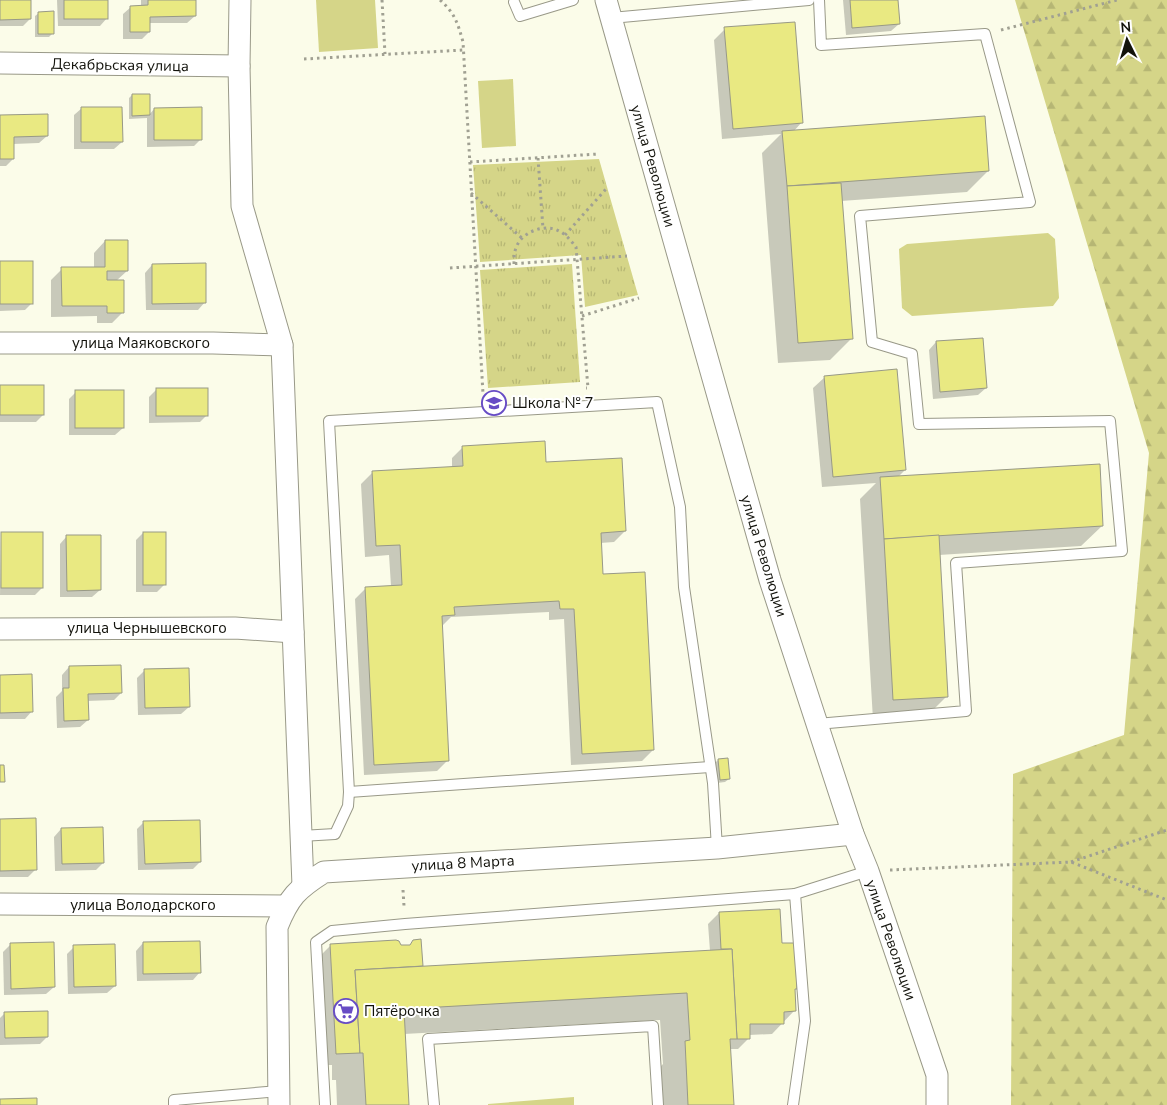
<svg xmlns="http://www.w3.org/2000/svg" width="1167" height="1105" font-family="'Nunito Sans',sans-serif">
	<defs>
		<pattern id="forest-firs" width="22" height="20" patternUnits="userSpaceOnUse" patternTransform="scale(1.25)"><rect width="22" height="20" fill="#d5d588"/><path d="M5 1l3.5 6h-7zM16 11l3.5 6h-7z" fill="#b6b674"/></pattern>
		<pattern id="park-tufts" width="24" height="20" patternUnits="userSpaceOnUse" patternTransform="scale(1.25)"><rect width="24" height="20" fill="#d5d588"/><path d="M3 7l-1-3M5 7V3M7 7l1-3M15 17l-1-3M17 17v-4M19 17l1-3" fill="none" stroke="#b6b674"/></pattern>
	</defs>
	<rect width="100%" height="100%" fill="#fbfce9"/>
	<polygon fill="url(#forest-firs)" points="1015,0 1167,0 1167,1105 1011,1105 1013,774 1124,735 1149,453"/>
	<g fill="url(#park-tufts)">
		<polygon points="599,159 638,295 585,307 581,255 480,262 473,165"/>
		<polygon points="572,264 580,382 488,388 480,270"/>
	</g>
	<g fill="#d5d588">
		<polygon points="316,0 375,0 378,48 319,52"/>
		<polygon points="513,79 516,146 482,148 478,81"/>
		<polygon points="1048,233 1055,239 1059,298 1053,306 912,316 902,308 899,249 907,244"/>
		<polygon points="574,1097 574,1105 488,1105 488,1104"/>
	</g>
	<g fill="#0003">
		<polygon points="0,0 30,0 30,19 23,26 0,26"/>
		<polygon points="57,0 107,0 107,18 100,26 58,26"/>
		<polygon points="141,0 195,0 195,16 187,23 149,23 149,32 142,39 123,39 123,14 131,7 141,7"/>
		<polygon points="843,0 897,0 899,24 891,31 846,35"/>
		<polygon points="39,13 53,33 49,37 35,37 35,16"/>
		<polygon points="725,29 802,122 793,132 988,171 967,192 841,201 851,339 830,360 778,363 762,153 781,134 722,139 714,40"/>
		<polygon points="132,95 149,115 154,109 201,139 194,146 147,147 147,118 129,119 129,98"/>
		<polygon points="82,108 122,142 114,149 74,149 74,115"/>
		<polygon points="0,116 47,136 39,143 13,144 13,159 6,166 0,166"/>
		<polygon points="105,241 127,271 116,281 123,312 112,323 97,323 97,316 51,317 51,280 62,269 94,268 94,253"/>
		<polygon points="0,263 32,303 25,310 0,311"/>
		<polygon points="152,265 205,302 198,310 146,310 145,273"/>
		<polygon points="936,342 986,388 978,395 933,399 929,350"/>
		<polygon points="825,377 905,470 898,477 1102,526 1081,546 939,555 947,696 926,717 873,720 860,499 876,483 822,487 813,388"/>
		<polygon points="0,387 43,415 36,422 0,422"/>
		<polygon points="156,390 207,415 200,422 149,423 149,397"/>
		<polygon points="76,392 123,428 115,435 69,435 69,399"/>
		<polygon points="463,447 545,463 625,531 614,542 600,543 602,575 653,750 642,761 571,765 564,619 549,620 549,612 451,617 442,626 448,760 437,771 364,775 355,599 366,588 391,586 389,555 365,557 361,484 372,473 452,468 452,458"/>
		<polygon points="1,533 42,588 35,595 0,595"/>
		<polygon points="143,533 164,585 157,592 136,592 136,540"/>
		<polygon points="67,536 100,590 92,597 60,597 60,544"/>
		<polygon points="69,667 121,693 114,700 87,701 88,720 80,727 57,728 56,697 62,691 62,675"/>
		<polygon points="145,670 189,707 181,714 138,715 137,678"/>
		<polygon points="0,676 32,711 25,719 0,719"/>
		<polygon points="718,760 729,779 725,782 717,783 715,763"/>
		<polygon points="0,820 36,869 28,877 0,877"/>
		<polygon points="144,822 200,862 193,869 138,870 137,829"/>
		<polygon points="61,829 103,863 96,870 55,871 54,837"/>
		<polygon points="779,910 781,944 796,989 793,991 795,1010 772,1034 749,1035 749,1038 738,1049 729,1049 732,1105 659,1105 657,1070 663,1064 660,1020 404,1034 408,1105 337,1105 336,1080 332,1080 332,1065 326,1065 320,956 331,945 409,946 414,941 422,965 420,967 710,951 708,924 719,913"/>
		<polygon points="143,943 200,972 193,980 137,981 136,951"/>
		<polygon points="10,945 54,987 46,994 4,995 3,952"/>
		<polygon points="74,947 115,986 107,993 68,994 67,954"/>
		<polygon points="5,1013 47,1037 40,1044 0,1045 0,1018"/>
	</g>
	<g fill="#e9e982" stroke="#989987">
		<polygon points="0,0 31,0 31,19 0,20"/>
		<rect x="64" y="0" width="44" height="19"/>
		<polygon points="148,0 196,0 196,16 150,17 150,32 130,32 130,6 148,5"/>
		<polygon points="850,0 898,0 900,24 852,28"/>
		<polygon points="54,11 54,34 38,34 38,12"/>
		<polygon points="795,22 803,123 733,129 724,27"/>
		<polygon points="132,94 150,94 150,115 132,116"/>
		<polygon points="81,107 122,107 123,142 81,142"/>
		<polygon points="202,107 202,140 154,140 154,108"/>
		<polygon points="48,114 48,136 14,137 14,159 0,159 0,115"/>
		<polygon points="985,116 989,171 787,186 782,131"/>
		<polygon points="841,183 853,339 798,343 787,186"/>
		<polygon points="105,240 128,240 128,271 107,271 107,280 124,280 124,313 107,313 107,306 62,306 61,267 105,267"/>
		<rect x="0" y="261" width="33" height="43"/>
		<polygon points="206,263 206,303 152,304 152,264"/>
		<polygon points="983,338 987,388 940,392 936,341"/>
		<polygon points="897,369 906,470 833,477 824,376"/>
		<rect x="0" y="385" width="44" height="30"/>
		<rect x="156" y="388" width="52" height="28"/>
		<rect x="75" y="390" width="49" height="38"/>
		<polygon points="545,441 546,462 622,458 626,531 601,533 603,574 645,572 654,750 582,754 574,609 560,609 559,601 454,607 455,615 442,616 449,761 374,765 365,587 402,585 400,545 376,546 372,471 463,466 462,446"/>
		<polygon points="1100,464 1103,526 884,539 880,477"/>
		<rect x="1" y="532" width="42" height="56"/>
		<rect x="143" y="532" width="23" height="53"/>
		<polygon points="66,535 101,535 101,590 67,591"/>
		<polygon points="939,535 948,697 893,700 884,539"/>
		<polygon points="121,665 122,693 88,694 89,720 64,721 63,688 69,688 69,666"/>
		<polygon points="189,668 190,707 145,708 144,669"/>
		<polygon points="32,674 33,712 0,713 0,675"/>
		<polygon points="728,758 730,779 720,780 718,759"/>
		<polygon points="0,765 4,765 5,782 0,782"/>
		<polygon points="36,818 37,870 0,871 0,819"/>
		<polygon points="200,820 201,862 145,864 143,821"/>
		<polygon points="103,827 104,863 62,864 61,828"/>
		<polygon points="780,909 782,943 795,943 797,989 795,989 796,1011 784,1012 784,1024 750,1024 750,1039 737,1039 732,949 721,949 719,912"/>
		<polygon points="421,939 423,966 355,970 360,1053 336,1054 330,944 396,940 399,941 401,945 410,945 413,940"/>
		<polygon points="200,941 201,973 143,974 143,942"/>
		<polygon points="54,942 55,987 11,989 10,943"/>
		<polygon points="115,944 116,986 74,987 73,945"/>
		<polygon points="732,949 737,1039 730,1039 734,1105 688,1105 685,1041 690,1040 687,993 404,1009 409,1105 366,1105 363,1053 360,1053 355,970"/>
		<polygon points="48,1011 48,1037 5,1038 4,1012"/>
		<polygon points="37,1098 37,1105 0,1105 0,1099"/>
	</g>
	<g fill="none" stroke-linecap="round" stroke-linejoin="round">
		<defs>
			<g id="service">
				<polyline points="514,2 520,16 573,0"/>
				<polyline points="611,18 809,0"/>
				<polyline points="817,724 966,711 956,563 1122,551 1110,421 919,424 912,354 872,342 860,216 1030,202 985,34 821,45 819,0"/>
				<polyline points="349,792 710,767"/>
				<polyline points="301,836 335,834 348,806 349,792 329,421 657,402 680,507 684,587 713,783 717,848"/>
				<polyline points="795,894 868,871"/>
				<polyline points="174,1105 174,1100 279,1091"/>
				<polyline points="325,1105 316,942 332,931 405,924 795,894 805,1021 793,1105"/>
				<polyline points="434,1105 428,1039 653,1026 658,1105"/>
			</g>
			<g id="minor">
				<polyline points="240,0 239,66 242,206 282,345 303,886"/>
				<polyline points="606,0 770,580 853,834 868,871 937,1075 937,1105"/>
				<polyline points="0,63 239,66"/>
				<polyline points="0,343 213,343 282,345"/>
				<polyline points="0,629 235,628 293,632"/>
				<polyline points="0,904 285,906"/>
				<path d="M 279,1105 L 277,927 C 289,897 297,889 324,872 L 717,848 L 853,834"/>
			</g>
		</defs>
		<use href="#service" stroke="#998" stroke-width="12"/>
		<use href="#minor" stroke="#998" stroke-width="23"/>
		<g stroke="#a0a092" stroke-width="3" stroke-dasharray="2.5 4" stroke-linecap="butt">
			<polyline points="382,0 385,54"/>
			<path d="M 440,0 C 455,13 458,24 463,42 L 483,394"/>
			<polyline points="1001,30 1117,0"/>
			<polyline points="304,59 463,50"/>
			<polyline points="538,158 543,229"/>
			<polyline points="470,162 598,154"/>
			<polyline points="471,193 523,239"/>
			<polyline points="565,235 606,189"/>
			<path d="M 514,264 C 514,258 514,253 516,248 C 521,232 545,223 559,231 C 566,234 571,241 576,247 L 588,388 L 586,388"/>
			<polyline points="450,268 627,256"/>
			<polyline points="582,316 639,298"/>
			<polyline points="1071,862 1167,830"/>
			<polyline points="890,870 1071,862 1167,900"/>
			<polyline points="403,890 404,906"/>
		</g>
		<use href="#service" stroke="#fff" stroke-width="10"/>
		<use href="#minor" stroke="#fff" stroke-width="21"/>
	</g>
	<defs>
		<symbol id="school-ring" viewBox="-11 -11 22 22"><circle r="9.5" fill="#fff" stroke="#674cc5" stroke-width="1.5"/><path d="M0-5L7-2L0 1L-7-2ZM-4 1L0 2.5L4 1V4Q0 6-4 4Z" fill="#674cc5"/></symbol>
		<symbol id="supermarket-ring" viewBox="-11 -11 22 22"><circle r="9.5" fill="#fff" stroke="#674cc5" stroke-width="1.5"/><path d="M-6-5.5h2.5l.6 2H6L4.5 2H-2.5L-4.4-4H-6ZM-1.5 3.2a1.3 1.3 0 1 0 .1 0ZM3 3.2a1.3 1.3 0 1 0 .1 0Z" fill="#674cc5"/></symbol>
	</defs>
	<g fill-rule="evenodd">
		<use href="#school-ring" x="480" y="389" width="28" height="28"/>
		<use href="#supermarket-ring" x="332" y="997" width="28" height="28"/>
	</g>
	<g text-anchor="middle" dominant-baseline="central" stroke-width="4" stroke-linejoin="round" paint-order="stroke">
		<g font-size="15" fill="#12120b" stroke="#fff">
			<text transform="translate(120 65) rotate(1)">Декабрьская улица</text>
			<text transform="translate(653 166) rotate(74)">улица Революции</text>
			<text x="141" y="343">улица Маяковского</text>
			<text transform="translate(764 556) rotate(73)">улица Революции</text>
			<text x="147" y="628">улица Чернышевского</text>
			<text transform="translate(463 863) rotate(-3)">улица 8 Марта</text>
			<text x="143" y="905">улица Володарского</text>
			<text transform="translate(891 940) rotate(71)">улица Революции</text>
		</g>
		<g font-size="15" fill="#12120b" stroke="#fff" text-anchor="start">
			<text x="512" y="403">Школа № 7</text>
			<text x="364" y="1011">Пятёрочка</text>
		</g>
	</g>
	<g transform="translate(1127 40) rotate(355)" stroke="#ffffff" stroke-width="4" paint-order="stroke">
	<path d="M0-4L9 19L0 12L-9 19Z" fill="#12120b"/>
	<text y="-8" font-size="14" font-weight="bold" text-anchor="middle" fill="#12120b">N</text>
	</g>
</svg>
